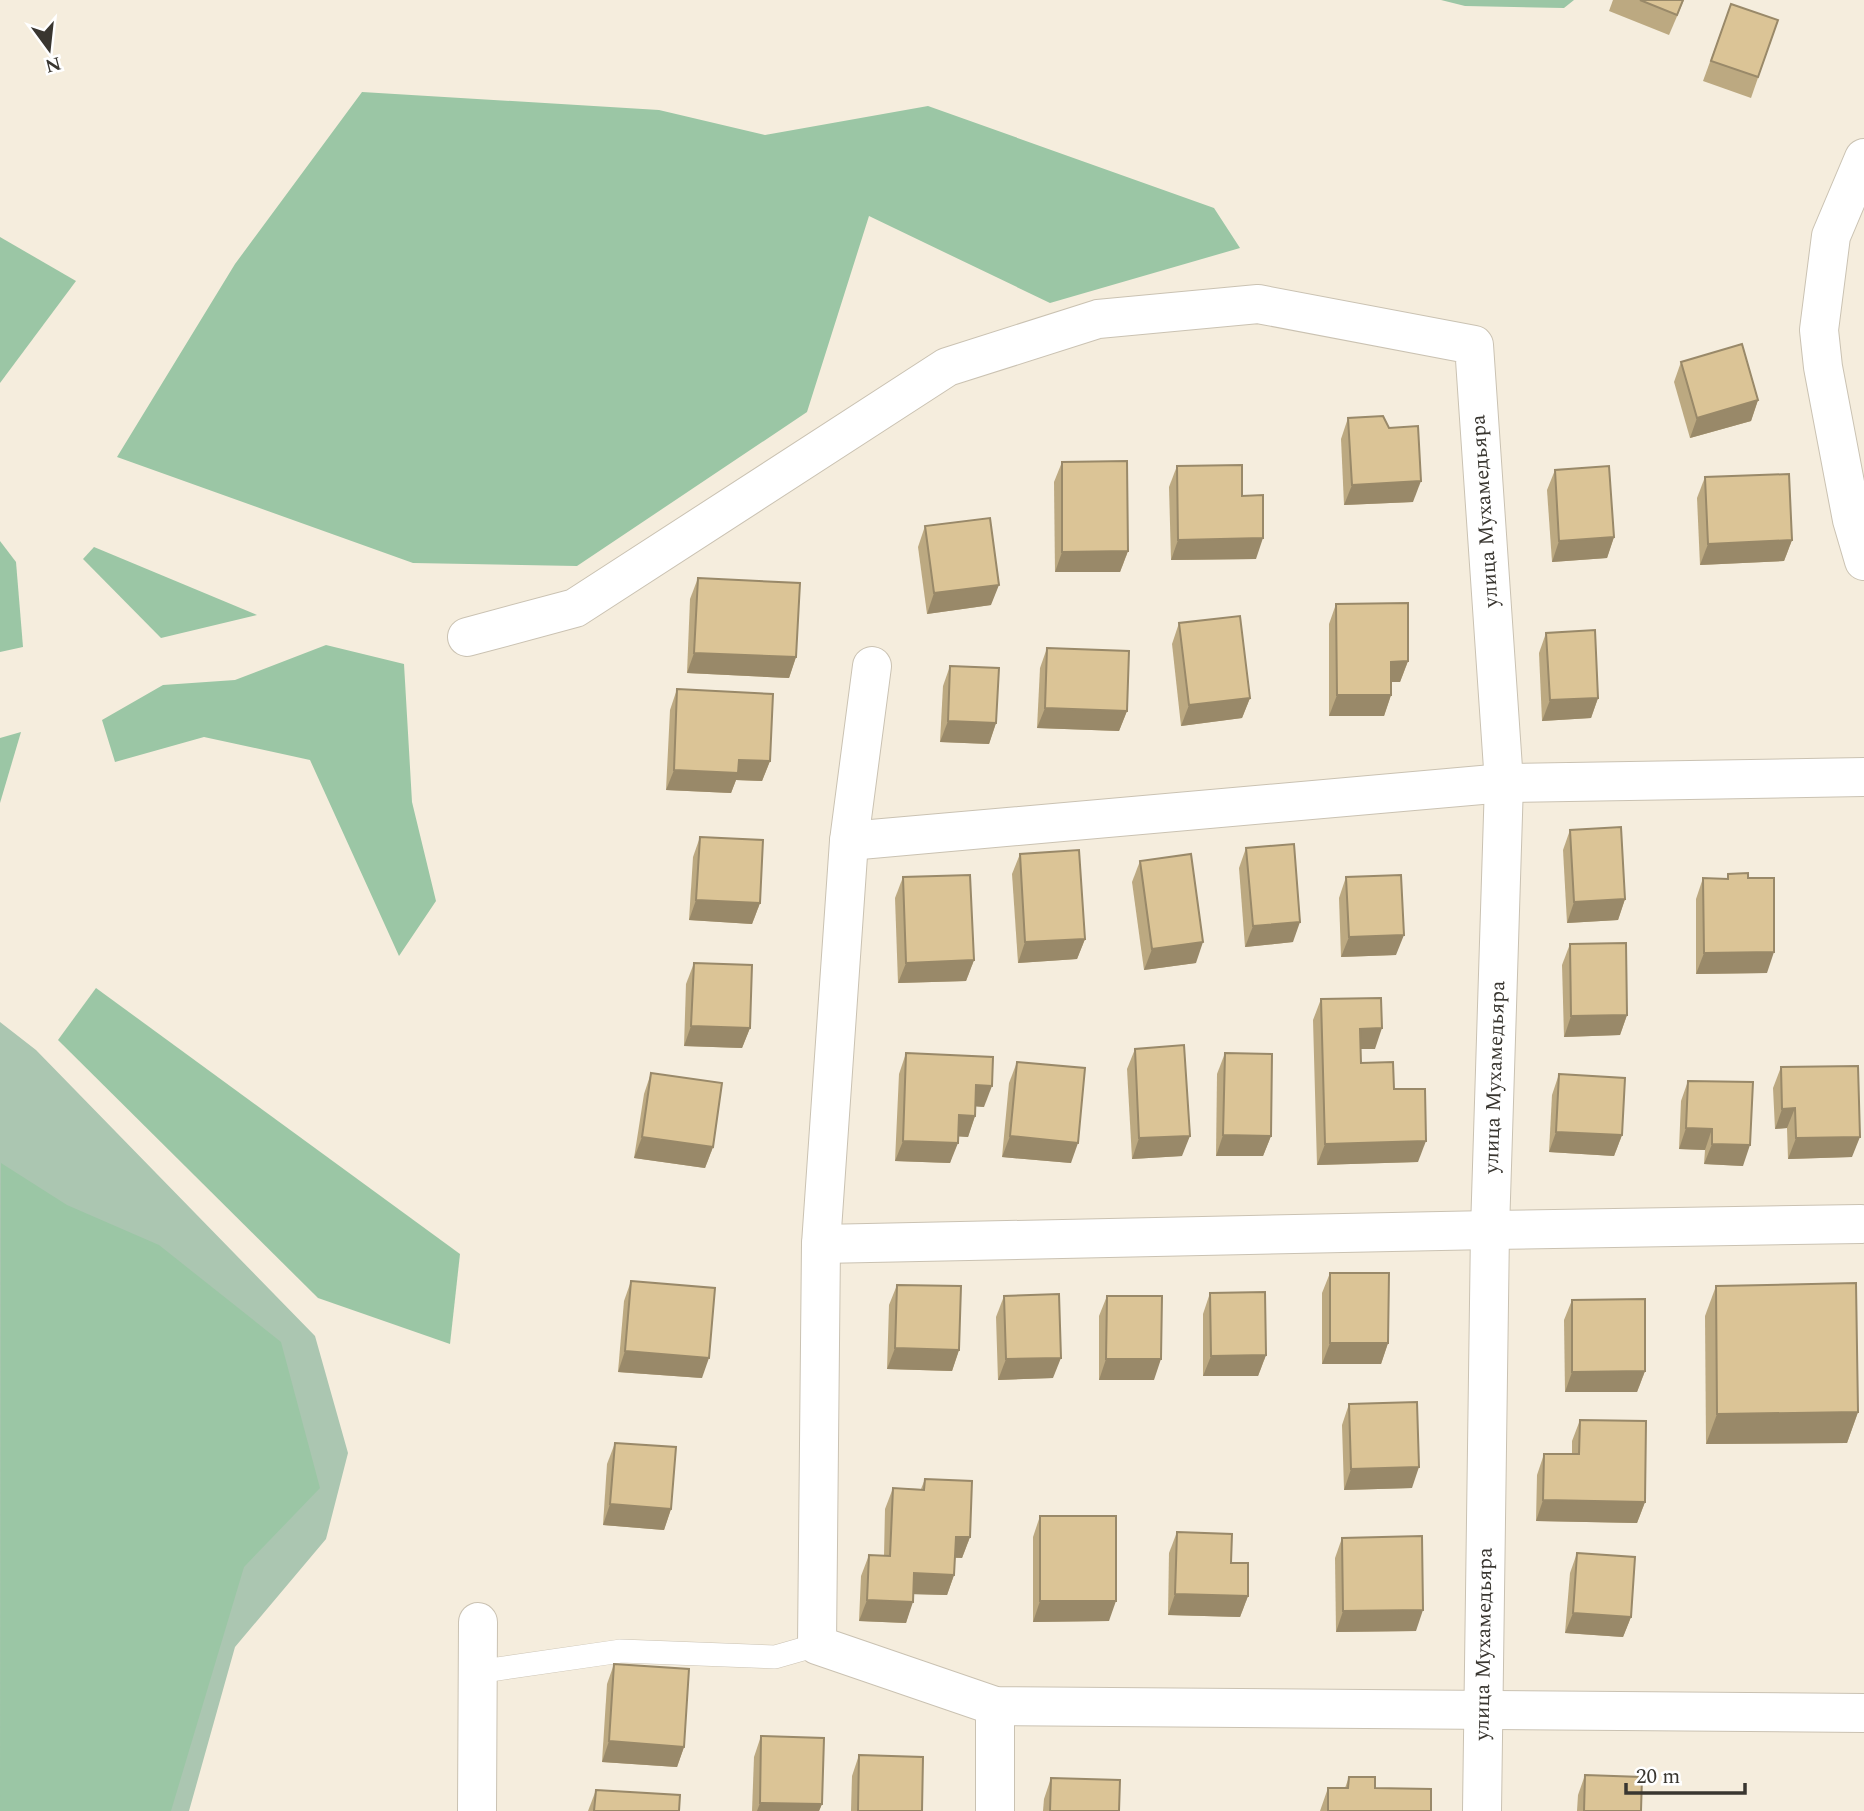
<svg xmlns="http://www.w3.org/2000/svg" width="1864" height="1811" font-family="Spectral,serif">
	<rect width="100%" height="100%" fill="#f5eddd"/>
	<polygon fill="#abc6b1" points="0,1022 36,1050 315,1336 348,1453 326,1539 235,1647 189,1811 0,1811"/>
	<g fill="#9bc6a5">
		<polygon points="1441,0 1574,0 1564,8 1465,6"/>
		<polygon points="362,92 659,110 765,135 928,106 1214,208 1240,248 1050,303 869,216 807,412 577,566 413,563 117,457 235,264"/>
		<polygon points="0,237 76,281 0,383"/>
		<polygon points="0,541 16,562 23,647 0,652"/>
		<polygon points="94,547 257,615 161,638 83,559"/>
		<polygon points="326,645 404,664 412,802 436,901 399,956 310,760 204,737 115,762 102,720 163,685 235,680"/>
		<polygon points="21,732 0,803 0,738"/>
		<polygon points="96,988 460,1254 450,1344 318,1298 58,1040"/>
		<polygon points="1,1163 67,1205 159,1245 281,1342 320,1488 244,1567 171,1811 0,1811"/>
	</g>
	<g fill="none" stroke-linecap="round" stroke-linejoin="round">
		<defs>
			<polyline id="lane" points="477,1672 621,1651 775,1657 817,1645"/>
			<g id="street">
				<polyline points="1864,158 1831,236 1819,330 1823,367 1852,520 1864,561"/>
				<polyline points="467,637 575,608 947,367 1098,319 1258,304 1474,345 1504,783 1490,1230 1482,1811"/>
				<polyline points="872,666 849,841 821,1244 817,1645 995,1706 1864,1713"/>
				<polyline points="849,841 1504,783 1864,777"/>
				<polyline points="821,1244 1490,1230 1861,1224"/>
				<polyline points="477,1811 478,1622"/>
				<polyline points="995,1811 995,1706"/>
			</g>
		</defs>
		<use href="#lane" stroke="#cac2b2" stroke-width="24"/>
		<use href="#street" stroke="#cac2b2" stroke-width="40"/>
		<use href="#lane" stroke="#fff" stroke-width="23"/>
		<use href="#street" stroke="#fff" stroke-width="38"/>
	</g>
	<g fill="#bca981">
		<polygon points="1613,0 1684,0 1669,35 1609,11"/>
		<polygon points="1731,4 1778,20 1751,98 1703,81"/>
		<polygon points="1681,362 1758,400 1751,421 1690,438 1674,382"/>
		<polygon points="1348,418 1389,428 1413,502 1344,505 1341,439"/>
		<polygon points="1062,462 1128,551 1120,572 1055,572 1054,482"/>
		<polygon points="1177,466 1242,496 1256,559 1171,560 1169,487"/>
		<polygon points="1555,470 1614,537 1607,558 1552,562 1547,490"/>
		<polygon points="1705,477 1792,540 1784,561 1700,565 1697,498"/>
		<polygon points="925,526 991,605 927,614 918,547"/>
		<polygon points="698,578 796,657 789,678 687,673 690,599"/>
		<polygon points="1336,604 1408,661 1400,682 1391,682 1391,695 1384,716 1329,716 1329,624"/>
		<polygon points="1179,623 1250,698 1242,718 1181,726 1172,644"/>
		<polygon points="1546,633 1598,698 1591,718 1542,721 1539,653"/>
		<polygon points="1047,648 1127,711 1119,731 1037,728 1040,668"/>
		<polygon points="950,666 996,723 989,744 940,742 943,686"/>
		<polygon points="677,689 770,761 762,781 736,780 731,793 666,790 670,710"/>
		<polygon points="1570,830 1625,899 1618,920 1567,923 1563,850"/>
		<polygon points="700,837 760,903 752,924 689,920 693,857"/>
		<polygon points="1246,848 1293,942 1245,947 1239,868"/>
		<polygon points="1020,854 1085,939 1077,959 1018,963 1012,874"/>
		<polygon points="1140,861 1196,963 1144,970 1132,882"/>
		<polygon points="1728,874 1748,878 1767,973 1696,974 1696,899 1703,878 1727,879"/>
		<polygon points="903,877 974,960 966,981 898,983 895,898"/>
		<polygon points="1346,877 1396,955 1341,957 1339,898"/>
		<polygon points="1570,944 1627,1015 1620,1035 1564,1037 1562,965"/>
		<polygon points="694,963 750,1028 742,1048 684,1046 686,984"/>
		<polygon points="1321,999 1375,1049 1361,1049 1361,1063 1394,1089 1418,1162 1317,1165 1313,1020"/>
		<polygon points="1135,1049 1182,1156 1132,1159 1127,1069"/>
		<polygon points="906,1053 984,1107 976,1106 975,1116 968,1137 958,1136 950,1163 895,1161 899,1074"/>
		<polygon points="1225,1053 1271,1136 1263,1156 1216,1156 1217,1074"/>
		<polygon points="1017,1062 1071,1163 1002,1157 1009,1083"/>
		<polygon points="1781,1067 1852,1157 1788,1159 1787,1128 1775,1129 1773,1088"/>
		<polygon points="651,1073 713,1147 705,1168 634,1158 644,1094"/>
		<polygon points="1559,1074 1622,1135 1614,1156 1549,1152 1552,1095"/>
		<polygon points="1688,1081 1743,1166 1704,1164 1705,1150 1679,1149 1681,1101"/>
		<polygon points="1330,1273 1388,1343 1381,1364 1322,1364 1322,1293"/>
		<polygon points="631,1281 702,1378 618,1372 624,1301"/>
		<polygon points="897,1285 959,1350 952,1371 887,1369 889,1305"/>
		<polygon points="1716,1286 1858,1412 1847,1443 1706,1444 1705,1316"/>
		<polygon points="1210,1293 1266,1355 1258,1376 1203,1376 1203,1314"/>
		<polygon points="1004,1296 1053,1378 998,1380 996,1317"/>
		<polygon points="1107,1296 1154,1380 1099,1380 1099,1316"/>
		<polygon points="1572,1300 1645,1371 1637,1392 1565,1392 1564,1320"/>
		<polygon points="1349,1404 1412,1488 1344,1490 1342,1425"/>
		<polygon points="1580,1420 1645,1502 1637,1523 1536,1521 1537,1475 1544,1454 1572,1454 1572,1441"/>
		<polygon points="615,1443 671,1509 664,1530 603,1525 607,1464"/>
		<polygon points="925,1479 970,1537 962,1558 955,1558 954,1575 947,1595 914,1594 906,1623 859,1621 861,1576 869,1555 884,1556 885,1509 893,1488 921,1489"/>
		<polygon points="1040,1516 1109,1621 1033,1622 1033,1537"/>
		<polygon points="1177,1532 1231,1563 1248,1596 1240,1617 1168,1615 1169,1553"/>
		<polygon points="1342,1538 1416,1631 1336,1632 1335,1558"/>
		<polygon points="1577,1553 1631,1617 1623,1637 1565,1633 1570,1573"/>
		<polygon points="614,1664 684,1747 677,1767 602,1762 607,1684"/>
		<polygon points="761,1736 822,1804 819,1811 752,1811 754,1757"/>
		<polygon points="859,1755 922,1811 851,1811 852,1776"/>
		<polygon points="1585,1775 1641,1811 1577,1811 1578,1795"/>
		<polygon points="1349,1777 1375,1788 1431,1811 1320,1811 1328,1788 1345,1788"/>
		<polygon points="1051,1778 1119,1811 1043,1811 1044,1799"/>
		<polygon points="596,1790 679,1811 588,1811"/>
	</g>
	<g fill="#998969">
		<polygon points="1758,400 1751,421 1690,438 1697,418"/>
		<polygon points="1421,481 1413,502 1344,505 1352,485"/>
		<polygon points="1614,537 1607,558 1552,562 1559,541"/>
		<polygon points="1263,538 1256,559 1171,560 1178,540"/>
		<polygon points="1792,540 1784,561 1700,565 1708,544"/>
		<polygon points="1128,551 1120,572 1055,572 1062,552"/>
		<polygon points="999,585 991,605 927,614 934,593"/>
		<polygon points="694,653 796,657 789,678 687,673"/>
		<polygon points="1408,661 1400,682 1384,682 1391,662"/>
		<polygon points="1337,695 1391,695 1384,716 1329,716"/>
		<polygon points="1250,698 1242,718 1181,726 1189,705"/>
		<polygon points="1598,698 1591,718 1542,721 1550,700"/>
		<polygon points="1045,708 1127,711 1119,731 1037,728"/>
		<polygon points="948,721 996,723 989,744 940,742"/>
		<polygon points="739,760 770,761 762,781 736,780 731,793 666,790 674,770"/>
		<polygon points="1625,899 1618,920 1567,923 1574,902"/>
		<polygon points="696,900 760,903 752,924 689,920"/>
		<polygon points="1300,922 1293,942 1245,947 1253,926"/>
		<polygon points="1404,935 1396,955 1341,957 1349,937"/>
		<polygon points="1085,939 1077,959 1018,963 1025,942"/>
		<polygon points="1203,942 1196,963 1144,970 1152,949"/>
		<polygon points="1774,952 1767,973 1696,974 1704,953"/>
		<polygon points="974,960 966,981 898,983 906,963"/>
		<polygon points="1627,1015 1620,1035 1564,1037 1571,1016"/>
		<polygon points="691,1026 750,1028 742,1048 684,1046"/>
		<polygon points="1382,1028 1375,1049 1353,1049 1360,1029"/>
		<polygon points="976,1085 992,1086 984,1107 969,1106"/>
		<polygon points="1795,1108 1787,1128 1775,1129 1782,1109"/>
		<polygon points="959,1115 975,1116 968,1137 951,1136"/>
		<polygon points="1686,1128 1712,1129 1705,1150 1679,1149"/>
		<polygon points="1556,1132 1622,1135 1614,1156 1549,1152"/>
		<polygon points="1223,1135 1271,1136 1263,1156 1216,1156"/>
		<polygon points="1010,1136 1078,1143 1071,1163 1002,1157"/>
		<polygon points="1190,1136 1182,1156 1132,1159 1139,1138"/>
		<polygon points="642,1137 713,1147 705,1168 634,1158"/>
		<polygon points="1860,1137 1852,1157 1788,1159 1796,1138"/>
		<polygon points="903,1141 958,1143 950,1163 895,1161"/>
		<polygon points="1426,1141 1418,1162 1317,1165 1325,1144"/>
		<polygon points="1712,1144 1750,1145 1743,1166 1704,1164"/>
		<polygon points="1330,1343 1388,1343 1381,1364 1322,1364"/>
		<polygon points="895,1348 959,1350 952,1371 887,1369"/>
		<polygon points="625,1351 709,1358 702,1378 618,1372"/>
		<polygon points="1266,1355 1258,1376 1203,1376 1211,1356"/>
		<polygon points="1061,1358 1053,1378 998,1380 1006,1359"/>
		<polygon points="1106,1359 1161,1359 1154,1380 1099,1380"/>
		<polygon points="1645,1371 1637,1392 1565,1392 1572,1372"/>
		<polygon points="1858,1412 1847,1443 1706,1444 1717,1414"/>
		<polygon points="1419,1467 1412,1488 1344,1490 1351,1469"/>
		<polygon points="1543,1500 1645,1502 1637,1523 1536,1521"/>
		<polygon points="610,1504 671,1509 664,1530 603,1525"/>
		<polygon points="956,1537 970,1537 962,1558 948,1557"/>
		<polygon points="914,1573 954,1575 947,1595 907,1594"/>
		<polygon points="1175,1594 1248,1596 1240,1617 1168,1615"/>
		<polygon points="867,1600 913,1602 906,1623 859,1621"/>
		<polygon points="1040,1601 1116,1601 1109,1621 1033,1622"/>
		<polygon points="1423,1610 1416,1631 1336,1632 1343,1611"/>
		<polygon points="1573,1613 1631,1617 1623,1637 1565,1633"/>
		<polygon points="609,1741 684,1747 677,1767 602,1762"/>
		<polygon points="760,1803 822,1804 819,1811 757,1811"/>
	</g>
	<g fill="#dbc496" stroke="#998969" stroke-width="2">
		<polygon points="1640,0 1683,0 1677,15"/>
		<polygon points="1731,4 1778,20 1758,77 1711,61"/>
		<polygon points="1742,344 1758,400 1697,418 1681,362"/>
		<polygon points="1383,416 1389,428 1418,426 1421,481 1352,485 1348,418"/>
		<polygon points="1127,461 1128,551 1062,552 1062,462"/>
		<polygon points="1242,465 1242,496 1263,495 1263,538 1178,540 1177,466"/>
		<polygon points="1609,466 1614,537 1559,541 1555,470"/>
		<polygon points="1789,474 1792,540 1708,544 1705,477"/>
		<polygon points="990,518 999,585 934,593 925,526"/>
		<polygon points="698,578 800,583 796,657 694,653"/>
		<polygon points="1408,603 1408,661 1391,662 1391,695 1337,695 1336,604"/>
		<polygon points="1240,616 1250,698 1189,705 1179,623"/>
		<polygon points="1595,630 1598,698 1550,700 1546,633"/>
		<polygon points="1047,648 1129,651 1127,711 1045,708"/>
		<polygon points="950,666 999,668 996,723 948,721"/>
		<polygon points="677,689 773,694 770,761 739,760 738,773 674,770"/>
		<polygon points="1621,827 1625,899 1574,902 1570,830"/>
		<polygon points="700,837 763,840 760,903 696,900"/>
		<polygon points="1294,844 1300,922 1253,926 1246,848"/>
		<polygon points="1079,850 1085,939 1025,942 1020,854"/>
		<polygon points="1191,854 1203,942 1152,949 1140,861"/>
		<polygon points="1748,873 1748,878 1774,878 1774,952 1704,953 1703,878 1728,879 1728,874"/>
		<polygon points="970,875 974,960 906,963 903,877"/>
		<polygon points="1401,875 1404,935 1349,937 1346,877"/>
		<polygon points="1626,943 1627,1015 1571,1016 1570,944"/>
		<polygon points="694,963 752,965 750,1028 691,1026"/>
		<polygon points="1381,998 1382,1028 1360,1029 1361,1063 1393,1062 1394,1089 1425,1089 1426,1141 1325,1144 1321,999"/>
		<polygon points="1184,1045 1190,1136 1139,1138 1135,1049"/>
		<polygon points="906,1053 993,1057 992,1086 976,1085 975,1116 959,1115 958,1143 903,1141"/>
		<polygon points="1225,1053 1272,1054 1271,1136 1223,1135"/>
		<polygon points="1017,1062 1085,1068 1078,1143 1010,1136"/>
		<polygon points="1858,1066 1860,1137 1796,1138 1795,1108 1782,1109 1781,1067"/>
		<polygon points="651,1073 722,1083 713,1147 642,1137"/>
		<polygon points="1559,1074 1625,1078 1622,1135 1556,1132"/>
		<polygon points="1688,1081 1753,1082 1750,1145 1712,1144 1712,1129 1686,1128"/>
		<polygon points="1330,1273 1389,1273 1388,1343 1330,1343"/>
		<polygon points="631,1281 715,1288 709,1358 625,1351"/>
		<polygon points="1856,1283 1858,1412 1717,1414 1716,1286"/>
		<polygon points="897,1285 961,1286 959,1350 895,1348"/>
		<polygon points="1265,1292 1266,1355 1211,1356 1210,1293"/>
		<polygon points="1059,1294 1061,1358 1006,1359 1004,1296"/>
		<polygon points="1107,1296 1162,1296 1161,1359 1106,1359"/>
		<polygon points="1645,1299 1645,1371 1572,1372 1572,1300"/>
		<polygon points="1417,1402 1419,1467 1351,1469 1349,1404"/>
		<polygon points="1580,1420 1646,1421 1645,1502 1543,1500 1544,1454 1579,1454"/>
		<polygon points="615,1443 676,1447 671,1509 610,1504"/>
		<polygon points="925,1479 972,1481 970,1537 956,1537 954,1575 914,1573 913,1602 867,1600 869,1555 890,1556 893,1488 924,1490"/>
		<rect x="1040" y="1516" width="76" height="85"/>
		<polygon points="1177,1532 1232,1534 1231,1563 1248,1563 1248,1596 1175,1594"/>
		<polygon points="1422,1536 1423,1610 1343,1611 1342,1538"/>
		<polygon points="1577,1553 1635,1557 1631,1617 1573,1613"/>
		<polygon points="614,1664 689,1669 684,1747 609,1741"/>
		<polygon points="761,1736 824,1738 822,1804 760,1803"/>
		<polygon points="859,1755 923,1757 922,1811 858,1811"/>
		<polygon points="1585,1775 1642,1777 1641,1811 1584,1811"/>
		<polygon points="1349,1777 1375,1777 1375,1788 1431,1789 1431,1811 1328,1811 1328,1788 1348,1788"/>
		<polygon points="1051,1778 1120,1780 1119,1811 1050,1811"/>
		<polygon points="596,1790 680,1795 679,1811 594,1811"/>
	</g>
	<g text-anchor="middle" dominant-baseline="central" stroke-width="5" stroke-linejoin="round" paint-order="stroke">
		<g font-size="21" fill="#393630" stroke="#fff">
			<text transform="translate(1485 511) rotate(-94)">улица Мухамедьяра</text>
			<text transform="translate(1495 1077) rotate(-88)">улица Мухамедьяра</text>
			<text transform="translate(1484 1644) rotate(-89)">улица Мухамедьяра</text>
		</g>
	</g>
	<g transform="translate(49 49) rotate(165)" stroke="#ffffff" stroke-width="5" paint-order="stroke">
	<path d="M0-5L12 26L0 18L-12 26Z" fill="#393630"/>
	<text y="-10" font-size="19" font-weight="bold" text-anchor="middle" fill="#393630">N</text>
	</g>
	<path d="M1626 1783v10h119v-10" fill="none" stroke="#393630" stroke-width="3.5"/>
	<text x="1636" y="1783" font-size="21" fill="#393630" stroke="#ffffff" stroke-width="5" paint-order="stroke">20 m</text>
</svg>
